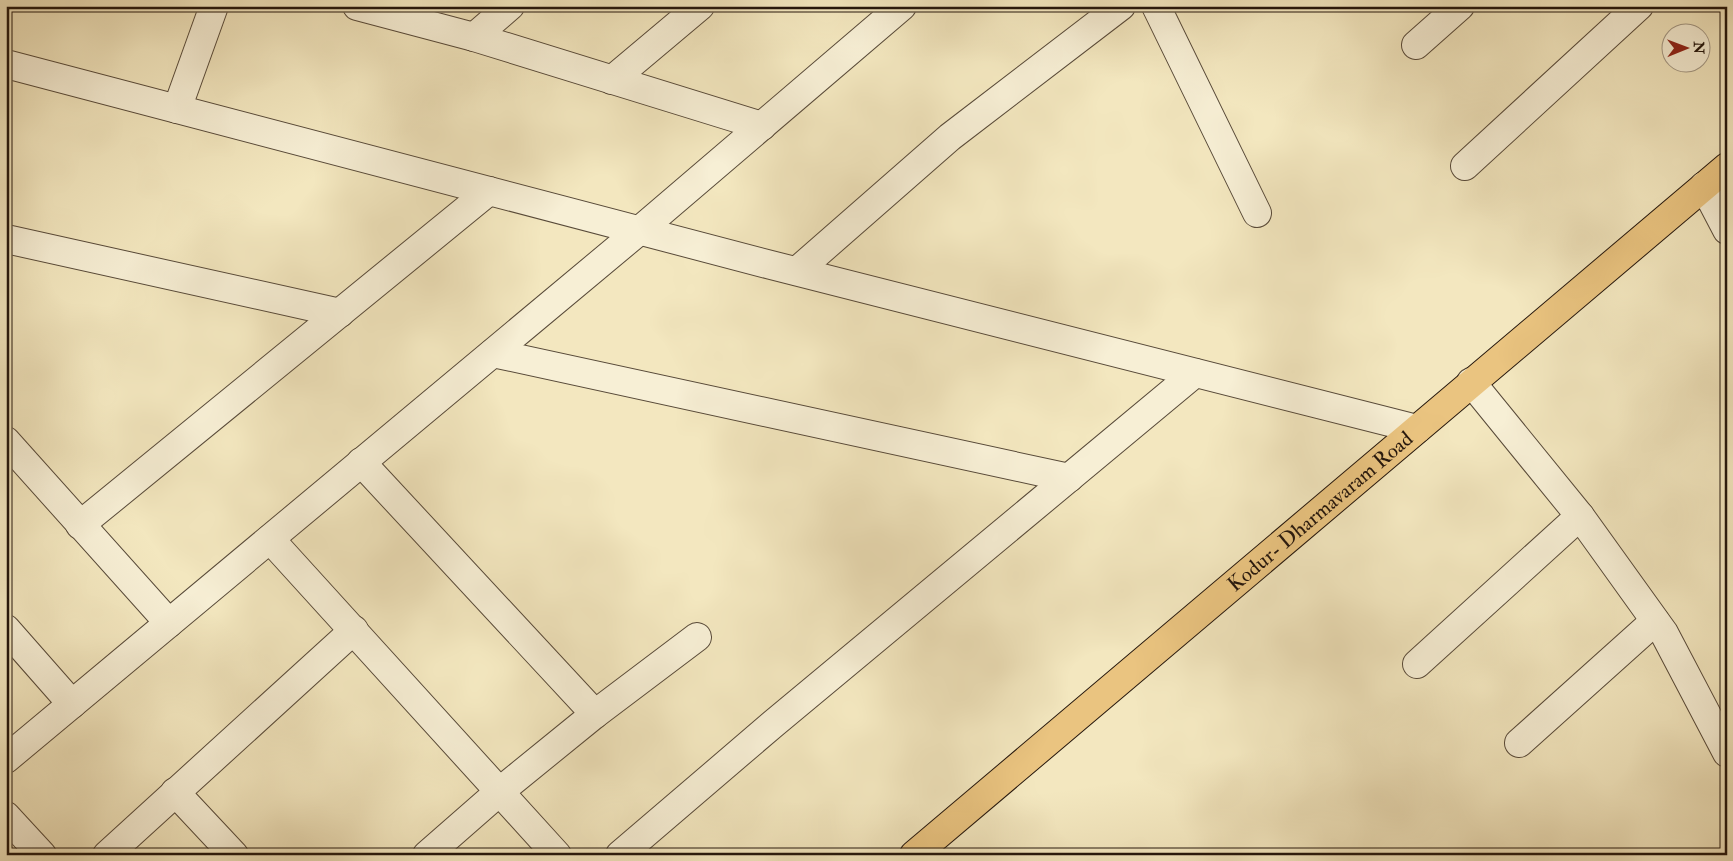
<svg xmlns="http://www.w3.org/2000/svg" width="1733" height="861" font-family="'IM FELL Double Pica',serif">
	<rect width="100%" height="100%" fill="#f3e7bf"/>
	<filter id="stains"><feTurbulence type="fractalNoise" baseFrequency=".004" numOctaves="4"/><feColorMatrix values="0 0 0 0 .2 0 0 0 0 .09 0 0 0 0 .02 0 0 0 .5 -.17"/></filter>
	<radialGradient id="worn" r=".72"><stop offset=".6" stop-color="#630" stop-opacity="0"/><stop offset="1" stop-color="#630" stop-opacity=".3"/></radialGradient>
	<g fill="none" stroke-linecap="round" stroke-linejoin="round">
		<defs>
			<g id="minor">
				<polyline points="357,6 474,37 762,126"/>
				<polyline points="1156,6 1257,213"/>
				<polyline points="474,37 510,6"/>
				<polyline points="1416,45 1460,6"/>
				<polyline points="6,64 771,265 1417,429"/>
				<polyline points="612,80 700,6"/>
				<polyline points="177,109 214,6"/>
				<polyline points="1465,166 1639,6"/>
				<polyline points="1704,186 1727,230"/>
				<polyline points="6,239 340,313"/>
				<polyline points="797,271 950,137 1121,6"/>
				<polyline points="493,353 1069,478"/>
				<polyline points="1471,382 1580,516 1664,633 1727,753"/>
				<polyline points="6,441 169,623"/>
				<polyline points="361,462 595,714"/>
				<polyline points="80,525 489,191"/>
				<polyline points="270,539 557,855"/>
				<polyline points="6,629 72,704"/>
				<polyline points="1417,664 1580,516"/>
				<polyline points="1519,743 1655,621"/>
				<polyline points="6,759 640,230 902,6"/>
				<polyline points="175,792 234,855"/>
				<polyline points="6,816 42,855"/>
				<polyline points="107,855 354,630"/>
				<polyline points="427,855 499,792 595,714 697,637"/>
				<polyline points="620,855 773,724 1195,373"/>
			</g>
			<g id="primary">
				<path id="s1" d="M 914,855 L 1727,167"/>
			</g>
		</defs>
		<use href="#minor" stroke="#584a39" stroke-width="30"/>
		<use href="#primary" stroke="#24160c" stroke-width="30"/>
		<use href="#minor" stroke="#f7efd5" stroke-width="28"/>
		<use href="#primary" stroke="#eac480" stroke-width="28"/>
	</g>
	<g text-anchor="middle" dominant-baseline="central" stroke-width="4.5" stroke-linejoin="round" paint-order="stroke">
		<g font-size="21" fill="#24160c" stroke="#f7efd5">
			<text stroke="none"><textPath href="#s1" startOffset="532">Kodur- Dharmavaram Road</textPath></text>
		</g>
	</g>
	<rect width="1733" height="861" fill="none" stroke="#f3e7bf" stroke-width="25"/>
	<rect x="8" y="8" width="1718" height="846" fill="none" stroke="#24160c" stroke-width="2.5"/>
	<rect x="12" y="12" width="1708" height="836" fill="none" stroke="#24160c"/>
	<g transform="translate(1686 48) rotate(89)"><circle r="24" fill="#f7efd5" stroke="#a39885"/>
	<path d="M0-4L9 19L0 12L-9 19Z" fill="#8f2418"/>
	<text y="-8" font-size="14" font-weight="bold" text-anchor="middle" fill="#24160c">N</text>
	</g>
	<rect width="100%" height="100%" filter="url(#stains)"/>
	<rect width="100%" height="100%" fill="url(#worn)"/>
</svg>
